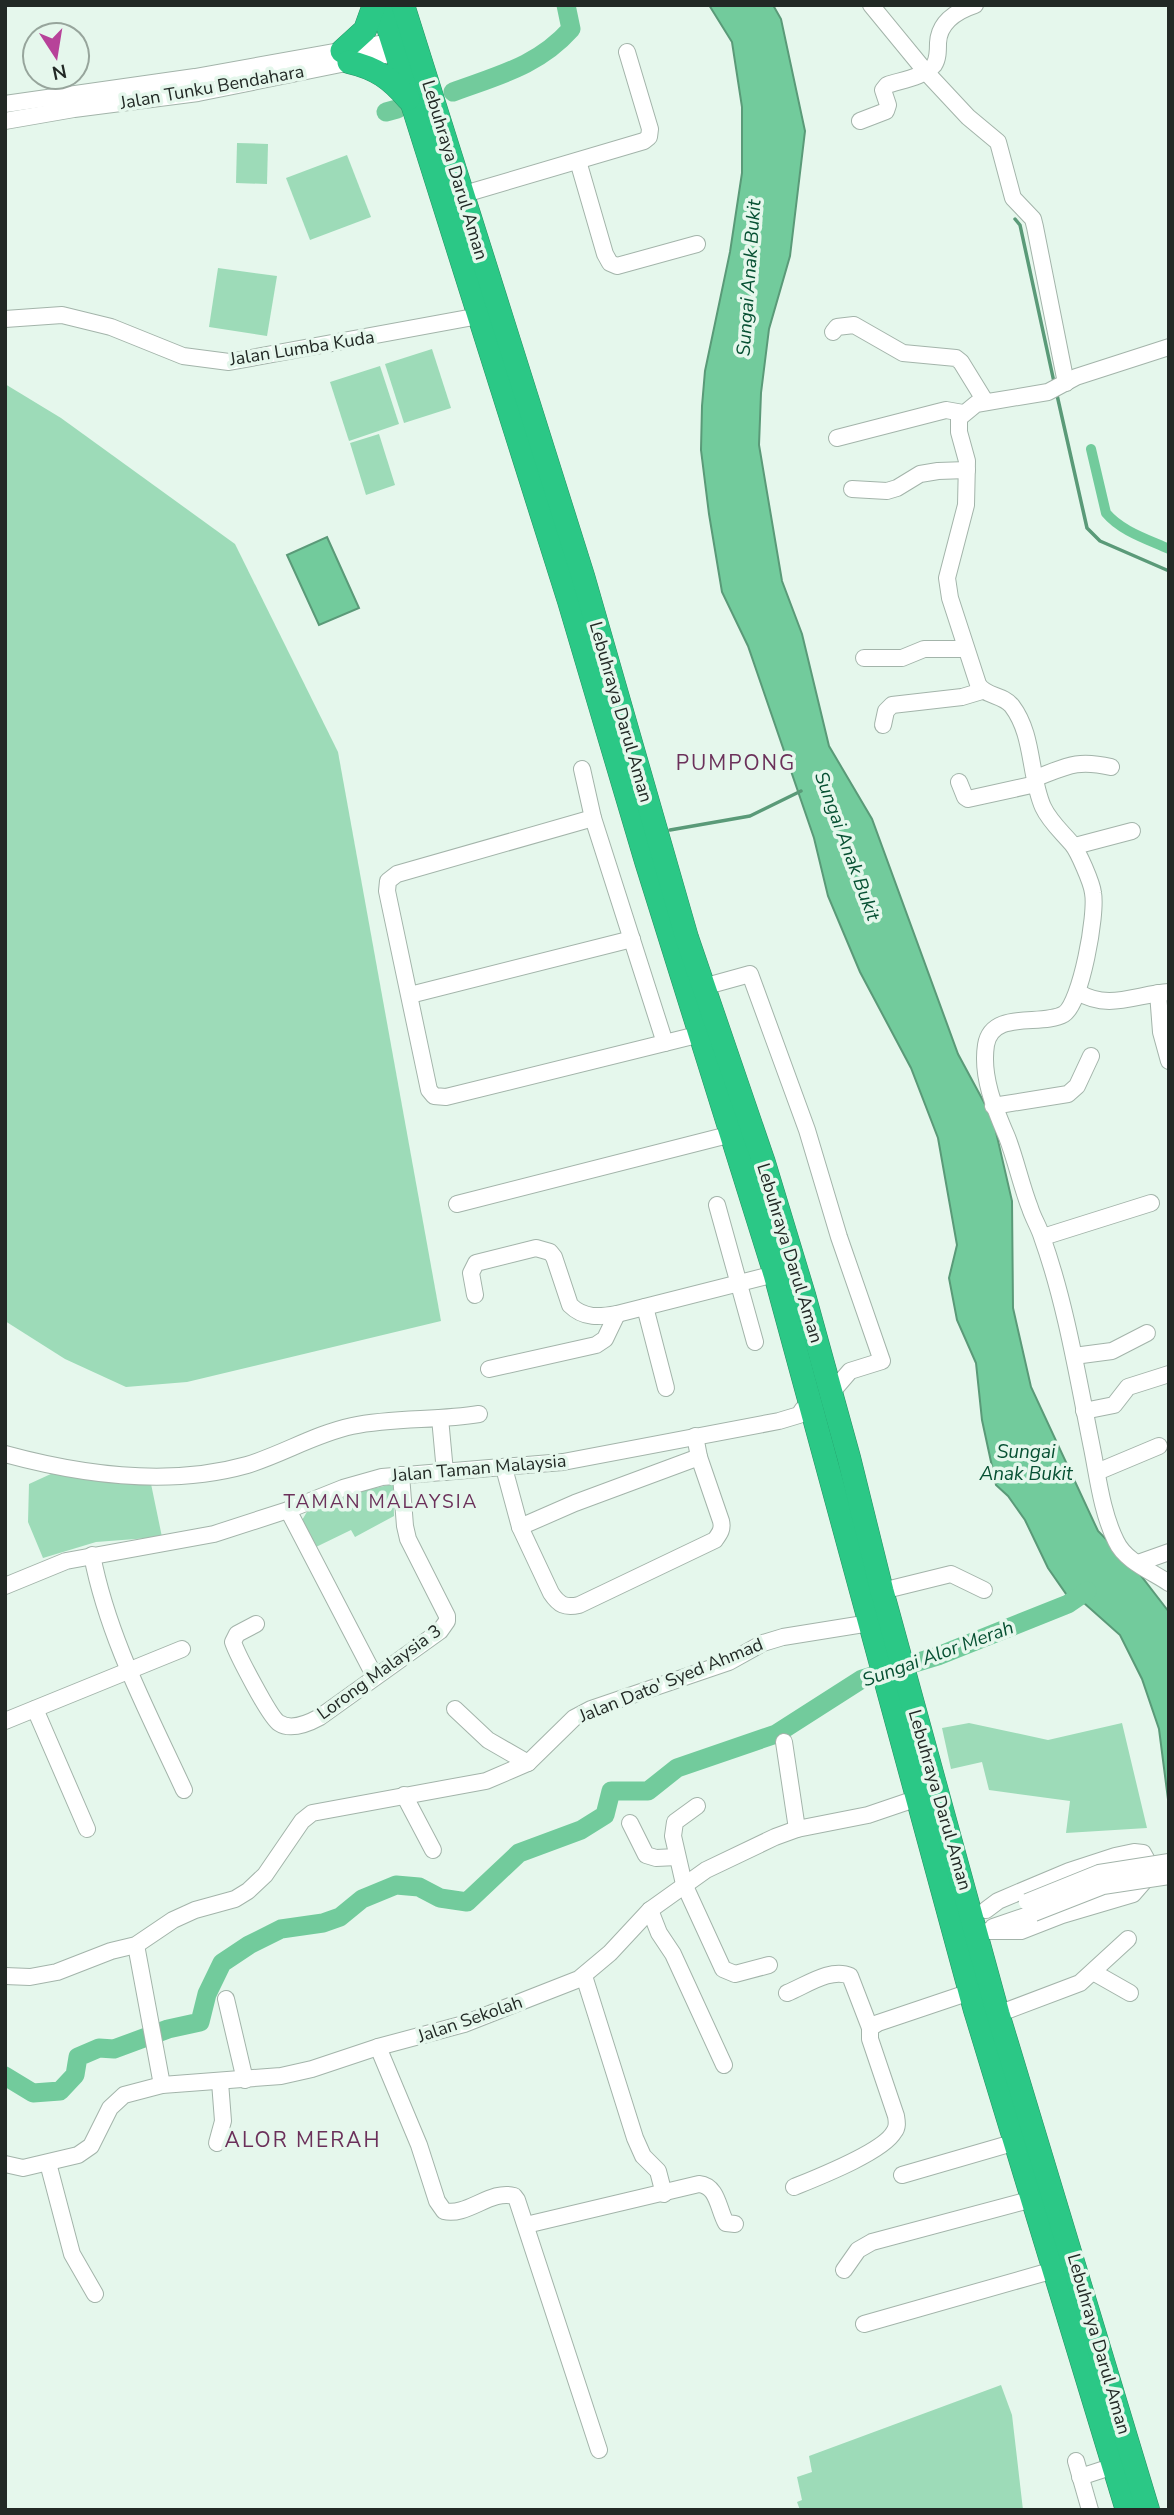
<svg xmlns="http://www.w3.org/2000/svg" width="1174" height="2515" font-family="'Nunito Sans',sans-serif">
	<rect width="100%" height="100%" fill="#e5f7ec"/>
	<g fill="#9ddbb8">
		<polygon points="237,143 268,144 267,184 236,183"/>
		<polygon points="347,155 371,217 310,240 286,178"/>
		<polygon points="218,268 277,276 267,336 209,327"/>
		<polygon points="432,349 451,408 404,423 385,364"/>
		<polygon points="380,366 399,424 349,441 330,382"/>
		<polygon points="5,384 61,418 235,544 338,752 441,1321 187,1382 126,1387 65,1359 5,1321"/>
		<polygon points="379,434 395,485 366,495 350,443"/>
		<polygon points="53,1473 150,1479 162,1537 96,1542 43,1558 28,1522 29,1484"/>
		<polygon points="393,1484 394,1516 355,1537 351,1530 316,1547 301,1522 308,1510 362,1491"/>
		<polygon points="969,1723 1048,1740 1122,1723 1147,1828 1066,1833 1070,1801 989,1790 982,1762 951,1769 942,1728"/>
		<polygon points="1001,2385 1012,2415 1023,2510 800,2510 797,2502 802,2500 797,2477 812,2472 809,2456"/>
	</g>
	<g fill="#72cb9c" stroke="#5a9a78" stroke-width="2">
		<polygon points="709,5 773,5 781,19 805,131 790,256 769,329 761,393 759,445 782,581 802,634 829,746 872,819 958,1054 993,1119 1012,1201 1013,1308 1031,1387 1098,1531 1138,1572 1169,1612 1169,1807 1159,1729 1142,1679 1120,1635 1084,1603 1068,1604 1066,1594 1048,1568 1025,1520 1008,1496 996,1485 982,1420 976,1363 957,1320 949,1278 957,1245 938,1138 911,1068 860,972 828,896 814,838 748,646 722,592 709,514 701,450 702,406 705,371 730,252 742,173 742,107 732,42"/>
		<polygon points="327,537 359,608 319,625 287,555"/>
	</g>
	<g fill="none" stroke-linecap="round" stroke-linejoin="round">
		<g stroke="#5a9a78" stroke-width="3.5">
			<polyline points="1015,219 1020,225 1054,382"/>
			<polyline points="1057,395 1087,528 1100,541 1169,571"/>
			<polyline points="670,830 750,816 801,791"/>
		</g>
		<path stroke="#72cb9c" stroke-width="10" d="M 1091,449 L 1106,513 C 1121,531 1147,539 1169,549"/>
		<g stroke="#72cb9c" stroke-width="19">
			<path d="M 453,92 C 499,75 538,66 571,29 L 566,5"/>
			<polyline points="386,112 397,109"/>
			<polyline points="5,2076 33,2093 60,2091 75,2075 78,2057 99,2048 114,2049 168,2029 200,2022 207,1994 222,1963 249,1945 281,1929 323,1923 340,1917 362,1899 396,1885 419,1887 440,1898 467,1902 519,1853 581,1830 605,1815 611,1791 648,1791 677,1768 776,1734 862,1679 938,1656 1068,1604 1087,1591"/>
		</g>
		<defs>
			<g id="minor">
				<polyline points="871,5 926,72 968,117 998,142 1013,198 1033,219 1035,227 1066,383"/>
				<polyline points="5,104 195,77 401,40"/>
				<polyline points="5,121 74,109 198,93 405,51"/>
				<path d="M 860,121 L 886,111 L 888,105 L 883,90 L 887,85 C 902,80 924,77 934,65 C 938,59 938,51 938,43 C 939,22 957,11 975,5"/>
				<polyline points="578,161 605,254 610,263 617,266 697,244"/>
				<polyline points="461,195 644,141 649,137 650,129 627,52"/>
				<polyline points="5,319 62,315 111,327 183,356 229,362 479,316"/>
				<polyline points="833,332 837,327 854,325 903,353 956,358 961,362 985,401"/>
				<path d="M 1169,347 L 1076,377 L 1048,392 L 976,404 L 959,418 L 959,432 L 967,461 L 966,505 L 947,578 L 950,598 L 978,684 C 985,697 1003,694 1012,706 C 1034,735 1029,775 1043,807 C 1050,822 1062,832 1072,844 C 1078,851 1092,883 1093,893 C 1097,914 1081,1003 1064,1014 C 1042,1027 992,1009 986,1045 C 981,1077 995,1109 1007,1137 C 1016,1160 1021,1185 1030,1208 C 1033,1218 1039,1227 1042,1237 C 1066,1304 1078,1379 1092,1448 C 1098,1478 1102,1513 1116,1541 C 1125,1561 1151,1571 1169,1583"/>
				<polyline points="837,438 938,412 946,410 963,413"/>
				<polyline points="852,489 887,491 897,488 920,474 938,471 967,470"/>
				<polyline points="864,658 902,658 924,649 966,649"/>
				<polyline points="883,725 886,711 892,705 962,697 982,691"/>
				<polyline points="582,769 593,818 665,1043"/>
				<path d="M 1036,778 C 1067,766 1077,759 1111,767"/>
				<polyline points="959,782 965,797 968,799 1036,784"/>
				<polyline points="593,818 397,874 388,881 387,891 429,1090 434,1096 446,1097 701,1034"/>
				<polyline points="1075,846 1132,831"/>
				<polyline points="703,987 750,974 807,1130 839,1237 882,1361 850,1371 831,1393"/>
				<path d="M 1078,992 C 1108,1011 1137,994 1169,992"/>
				<polyline points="1158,993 1161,1032 1169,1061"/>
				<polyline points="410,995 632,939"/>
				<polyline points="993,1106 1068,1094 1077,1086 1091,1056"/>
				<polyline points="457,1204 732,1134"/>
				<polyline points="717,1205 755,1342"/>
				<polyline points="1043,1237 1151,1203"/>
				<path d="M 475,1295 L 471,1273 L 476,1263 L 536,1248 L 550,1252 L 554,1257 L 570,1305 C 584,1319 600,1317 617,1314 L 775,1274"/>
				<polyline points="645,1307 666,1388"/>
				<polyline points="1074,1356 1112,1351 1147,1333"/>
				<polyline points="489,1369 596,1345 605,1339 617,1314"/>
				<polyline points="1084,1411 1114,1405 1128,1387 1169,1374"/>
				<polyline points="440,1418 445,1472"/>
				<path d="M 5,1454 C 82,1475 169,1487 247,1465 C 283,1454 315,1434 352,1426 C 394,1417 437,1421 479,1414"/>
				<path d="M 504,1468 L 520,1527 L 551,1593 C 559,1605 565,1608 579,1605 L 715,1540 C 720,1533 723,1529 721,1521 L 699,1457 L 695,1436"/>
				<polyline points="1097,1472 1159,1446"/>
				<polyline points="288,1510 375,1677"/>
				<polyline points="520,1527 575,1503 699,1457"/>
				<path d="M 92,1555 C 108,1638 149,1714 184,1790"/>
				<polyline points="1138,1563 1169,1552"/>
				<polyline points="5,1586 66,1561 214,1534 288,1510 343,1488 382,1477 563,1462 779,1421 799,1415 803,1409"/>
				<polyline points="882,1591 951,1574 984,1590"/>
				<path d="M 256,1624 L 237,1634 L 233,1642 C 237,1654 270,1718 279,1723 C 291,1731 309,1723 320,1717 L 440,1631 L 447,1621 L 447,1616 L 408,1539 L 405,1526 L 401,1475"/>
				<polyline points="35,1709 87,1829"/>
				<polyline points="455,1709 488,1740 528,1763"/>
				<polyline points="5,1721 182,1649"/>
				<polyline points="784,1742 797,1829"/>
				<polyline points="404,1795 433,1850"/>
				<polyline points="697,1806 675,1822 673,1836 684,1884 723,1969 735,1974 769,1965"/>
				<polyline points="630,1823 646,1855 656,1858 677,1857"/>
				<polyline points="650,1910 659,1933 673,1954 724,2065"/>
				<polyline points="986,1910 998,1901 1069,1871 1115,1856 1134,1852 1143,1853 1149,1864 1146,1879 1133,1894 1062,1915 1021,1931 988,1931"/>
				<polyline points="993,1927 1034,1913"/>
				<polyline points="136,1945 162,2085"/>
				<polyline points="1093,1972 1130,1993"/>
				<polyline points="5,1976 30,1977 57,1972 111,1951 136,1945 173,1920 195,1910 235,1899 248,1891 265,1875 302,1821 312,1813 486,1781 528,1763 574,1718 591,1709 729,1662 763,1643 783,1637 870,1623"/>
				<polyline points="584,1976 635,2138 643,2156 658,2171 664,2194"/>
				<path d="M 787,1993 C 805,1986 831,1967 850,1976 L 870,2028"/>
				<polyline points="226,1999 245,2080"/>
				<polyline points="998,2014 1080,1983 1128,1939"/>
				<path d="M 378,2047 L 419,2145 L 437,2201 L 444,2211 C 467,2217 491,2189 514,2196 L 517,2200 L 599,2450"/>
				<polyline points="217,2143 223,2121 220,2082"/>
				<polyline points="48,2163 72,2254 95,2294"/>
				<polyline points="5,2164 23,2168 78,2155 91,2146 110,2108 124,2095 162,2085 281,2076 312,2069 378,2047 464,2024 579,1979 610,1953 650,1910 706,1870 775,1837 797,1829 868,1815 918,1798"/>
				<polyline points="902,2175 1016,2142"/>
				<path d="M 794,2187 C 816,2178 883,2152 894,2132 C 898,2127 897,2122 896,2116 L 870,2039 L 870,2028 L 878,2023 L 970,1992"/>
				<path d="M 526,2225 L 699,2184 C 718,2186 718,2209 726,2223 L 735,2224"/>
				<polyline points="844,2270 858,2250 872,2242 1033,2199"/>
				<polyline points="864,2324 1054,2270"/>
				<polyline points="1076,2461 1090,2510"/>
				<polyline points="1080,2477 1114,2466"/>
			</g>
			<g id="highway">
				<polyline points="381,5 569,601 646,861 775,1274 975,2010 1127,2510"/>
				<polyline points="403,5 583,576 687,938 764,1163 804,1295 849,1458 882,1591 998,2014 1148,2510"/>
				<polyline points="342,51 365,30 374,5"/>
				<path d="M 349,62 C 376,68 391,79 408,99"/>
			</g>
		</defs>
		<use href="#minor" stroke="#a3b4aa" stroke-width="18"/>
		<use href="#highway" stroke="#289064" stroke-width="24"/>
		<use href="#minor" stroke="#fff" stroke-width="16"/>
		<use href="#highway" stroke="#2bc886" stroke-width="23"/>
		<defs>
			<g id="minor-bridge">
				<polyline points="1027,1902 1099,1873 1169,1862"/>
				<polyline points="1034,1913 1103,1886 1169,1876"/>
			</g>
		</defs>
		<use href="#minor-bridge" stroke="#a3b4aa" stroke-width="18" stroke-linecap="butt"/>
		<use href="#minor-bridge" stroke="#fff" stroke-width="16"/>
	</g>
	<g text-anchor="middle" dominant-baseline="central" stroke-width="7" stroke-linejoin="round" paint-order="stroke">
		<g font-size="18" fill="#222925" stroke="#e5f7ec">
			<text transform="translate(212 87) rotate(-10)">Jalan Tunku Bendahara</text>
			<text transform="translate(455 170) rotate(73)">Lebuhraya Darul Aman</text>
			<text transform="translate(302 348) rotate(-9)">Jalan Lumba Kuda</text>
			<text transform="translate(621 712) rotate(74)">Lebuhraya Darul Aman</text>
			<text transform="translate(790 1253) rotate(73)">Lebuhraya Darul Aman</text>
			<text transform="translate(479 1468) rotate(-5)">Jalan Taman Malaysia</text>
			<text transform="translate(379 1672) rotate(-36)">Lorong Malaysia 3</text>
			<text transform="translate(671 1680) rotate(-22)">Jalan Dato' Syed Ahmad</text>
			<text transform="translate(940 1800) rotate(74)">Lebuhraya Darul Aman</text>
			<text transform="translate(470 2019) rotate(-19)">Jalan Sekolah</text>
			<text transform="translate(1099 2344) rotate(74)">Lebuhraya Darul Aman</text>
		</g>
		<g font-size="19" font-style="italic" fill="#065032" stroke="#e5f7ec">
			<text transform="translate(749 278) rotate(-86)">Sungai Anak Bukit</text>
			<text transform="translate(847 846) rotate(70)">Sungai Anak Bukit</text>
			<text x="1026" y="1452">Sungai<tspan x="1026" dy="22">Anak Bukit</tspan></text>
			<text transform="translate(938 1654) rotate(-20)">Sungai Alor Merah</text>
		</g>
		<g font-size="19" letter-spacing="2" fill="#6b305a" stroke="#e5f7ec">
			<text x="381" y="1502">TAMAN MALAYSIA</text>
		</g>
		<g font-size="21" letter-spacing="2" fill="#6b305a" stroke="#e5f7ec">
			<text x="736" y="763">PUMPONG</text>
			<text x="303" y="2140">ALOR MERAH</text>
		</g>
	</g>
	<rect width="1174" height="2515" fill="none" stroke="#222925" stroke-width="14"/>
	<g transform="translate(56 56) rotate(168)"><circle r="33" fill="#e5f7ec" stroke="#97a59c" stroke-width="2"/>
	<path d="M0-5L12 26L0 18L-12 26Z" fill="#b74299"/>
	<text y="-10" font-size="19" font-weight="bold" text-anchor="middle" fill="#222925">N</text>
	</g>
</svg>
